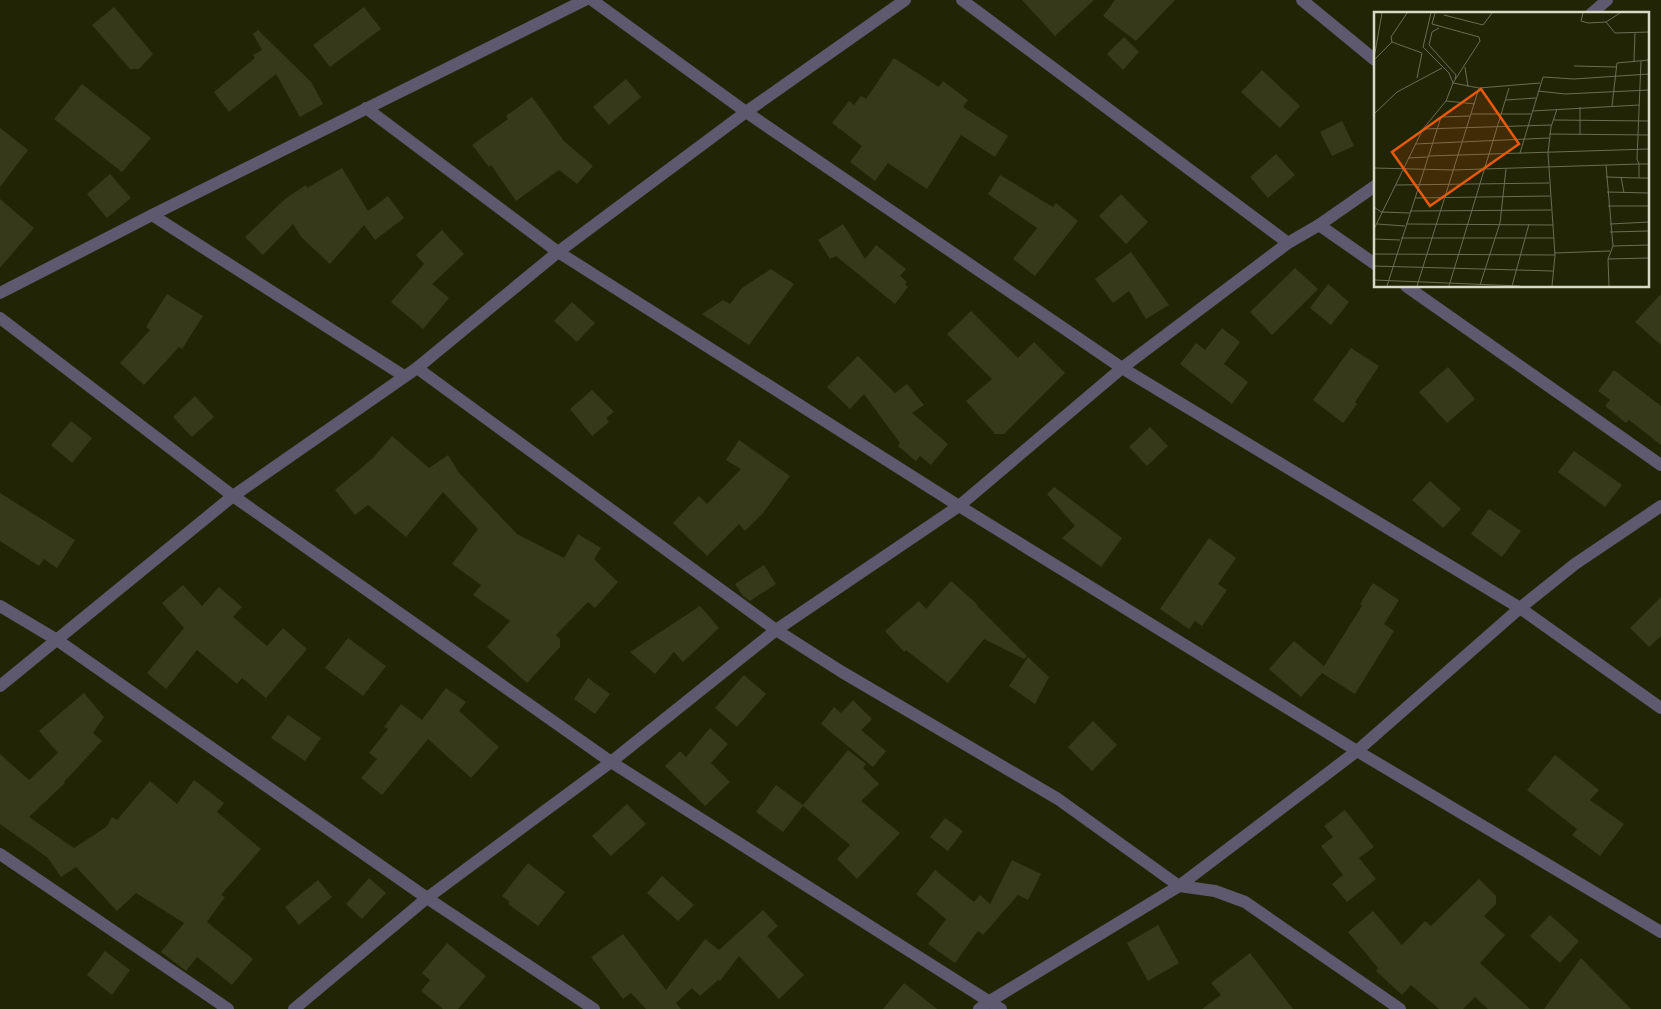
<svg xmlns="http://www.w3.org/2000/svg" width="1661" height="1009" font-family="'Asap Condensed',sans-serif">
	<rect width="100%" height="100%" fill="#222505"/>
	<g fill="#36391a">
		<polygon points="1022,0 1094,0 1055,36"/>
		<polygon points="1115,0 1175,0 1136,41 1103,16"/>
		<polygon points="114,7 153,54 139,69 130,69 92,25"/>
		<polygon points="364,7 381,29 330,67 313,45"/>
		<polygon points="258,30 312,83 323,104 300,117 276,74 229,112 214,92 255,58 253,55 262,50 253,34"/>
		<polygon points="1124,37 1139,52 1123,70 1107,54"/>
		<polygon points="894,58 939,87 943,81 968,100 963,107 1008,136 995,157 961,135 927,189 888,163 875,181 850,162 862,146 832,123 849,101 854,105 861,96 866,99"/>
		<polygon points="1262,70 1300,106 1280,128 1241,92"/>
		<polygon points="626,79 641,97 609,125 593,107"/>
		<polygon points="82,84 151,138 122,172 54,119"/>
		<polygon points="532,97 564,141 593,166 577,184 559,170 516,201 491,165 489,167 472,145 508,119 506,116"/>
		<polygon points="1342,121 1354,146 1332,156 1320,132"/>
		<polygon points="0,128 28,150 0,187"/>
		<polygon points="1276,154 1295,175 1268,198 1250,177"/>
		<polygon points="342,168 368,211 388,196 404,218 375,240 364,225 330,264 301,237 293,224 263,255 245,237 285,199 306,185 307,188"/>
		<polygon points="110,174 131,198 107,218 87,194"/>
		<polygon points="1000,175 1053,207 1056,203 1078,221 1035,276 1013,259 1037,228 988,194"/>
		<polygon points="1121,194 1148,222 1126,244 1099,216"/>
		<polygon points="0,199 34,228 0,268"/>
		<polygon points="843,224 865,259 876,245 906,269 900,276 907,282 905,284 908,287 895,304 836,256 830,259 818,240"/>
		<polygon points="442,230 464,254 432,284 449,298 423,329 391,302 424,264 416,255"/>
		<polygon points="1131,252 1169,305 1146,319 1129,291 1113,303 1095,279"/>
		<polygon points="1295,268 1318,289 1272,335 1250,312"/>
		<polygon points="771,269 794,284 749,345 702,314 723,300 730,304 742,288"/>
		<polygon points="1328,284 1349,302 1331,325 1310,308"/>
		<polygon points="167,294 203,316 182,349 179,347 144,385 120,363 150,330 146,327"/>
		<polygon points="1661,294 1661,345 1635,322"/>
		<polygon points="572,302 595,323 577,342 554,321"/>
		<polygon points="971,311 1018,358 1034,342 1065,373 1004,434 995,434 966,401 992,379 947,334"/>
		<polygon points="1222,328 1240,342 1224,364 1248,382 1232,404 1180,364 1196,343 1205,350"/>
		<polygon points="1351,348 1379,366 1355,402 1357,404 1343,423 1313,400"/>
		<polygon points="858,356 895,393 907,384 924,405 912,413 948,444 931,465 920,456 916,461 898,446 900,443 864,394 850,409 827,387"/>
		<polygon points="1448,367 1475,399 1447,423 1419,392"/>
		<polygon points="1614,370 1661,406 1661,445 1629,420 1626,423 1605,406 1610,400 1598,391"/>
		<polygon points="592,390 614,412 606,418 609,422 592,436 570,409"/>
		<polygon points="195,396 214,417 192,437 173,417"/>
		<polygon points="71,421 92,438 72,463 51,445"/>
		<polygon points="1150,427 1168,446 1147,466 1129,447"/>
		<polygon points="392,436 429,468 448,455 460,474 517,534 564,558 578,534 601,548 594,559 618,582 595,608 588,602 556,635 560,639 560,647 527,683 487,647 510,621 473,595 481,585 452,564 478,529 443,492 406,537 368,505 355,515 335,490 373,458"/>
		<polygon points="739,440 790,476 763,513 745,531 739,524 707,556 673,523 699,496 707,504 741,469 726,460"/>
		<polygon points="1574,451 1622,485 1605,507 1558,472"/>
		<polygon points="1430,481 1461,509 1443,528 1412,500"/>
		<polygon points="1054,487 1122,538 1101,567 1062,538 1075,526 1047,494"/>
		<polygon points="0,493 75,540 57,568 44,559 39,566 0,541"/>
		<polygon points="1489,509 1521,531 1502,557 1471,534"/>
		<polygon points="1209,538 1236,558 1218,584 1227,590 1202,626 1195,621 1189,629 1160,609"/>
		<polygon points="764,565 776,584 750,601 743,596 735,584"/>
		<polygon points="951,581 978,605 977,606 1027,656 1024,659 984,639 948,683 906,650 904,652 885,631 919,601 926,609"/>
		<polygon points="1373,583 1399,600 1384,624 1394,631 1355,694 1322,673 1301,697 1269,669 1294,641 1324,666 1362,606 1360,604"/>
		<polygon points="183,585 202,606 219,587 242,607 233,617 267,646 283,628 307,649 266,698 242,678 237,684 197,650 166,689 147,673 184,628 162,603"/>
		<polygon points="1661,597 1661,636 1649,647 1630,628"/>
		<polygon points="700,606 719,628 683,662 674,652 655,674 630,652"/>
		<polygon points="348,638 386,666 363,696 325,668"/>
		<polygon points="1028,657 1049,677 1035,704 1009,686"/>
		<polygon points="744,675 766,694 737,727 715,708"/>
		<polygon points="588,678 610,694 595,714 574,699"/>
		<polygon points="446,688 466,702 459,711 499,747 471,778 428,739 382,795 361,778 377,759 369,753 388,729 384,727 401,704 422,720"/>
		<polygon points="84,693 104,717 93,733 102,741 64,782 65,783 29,817 74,848 106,827 112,817 117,820 150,781 177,804 194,780 224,803 217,812 261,849 221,895 225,897 207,922 253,959 232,985 197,957 186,971 161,952 184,923 136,893 117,911 76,867 61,877 48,858 0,824 0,754 29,780 58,753 39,731"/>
		<polygon points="853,700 872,719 861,730 886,751 873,767 821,724 834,707 841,713"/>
		<polygon points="288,715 321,738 305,761 271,738"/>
		<polygon points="1093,721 1117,745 1092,771 1068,747"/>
		<polygon points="710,728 728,744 711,763 730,782 705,806 665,766 680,751 686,757"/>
		<polygon points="848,750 866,764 863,768 879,784 861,801 900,833 857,879 837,859 850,845 803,806 783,832 756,812 776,785 803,805"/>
		<polygon points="1555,755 1599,790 1590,800 1624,824 1600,856 1572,835 1577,829 1527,790"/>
		<polygon points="627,804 646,824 611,856 592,836"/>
		<polygon points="1345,810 1374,847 1359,858 1376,879 1347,902 1332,884 1343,875 1321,846 1333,837 1324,826"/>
		<polygon points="945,818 963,831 948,851 930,837"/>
		<polygon points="1012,860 1041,874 1028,900 1018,895 983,935 978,931 955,963 928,944 946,919 916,894 935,870 974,902 980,895 990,904"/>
		<polygon points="528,863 565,892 538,926 508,904 510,902 502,896"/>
		<polygon points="662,876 694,905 678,921 647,893"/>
		<polygon points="369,878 386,893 362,919 346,904"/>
		<polygon points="1479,879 1496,896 1496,904 1484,916 1505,935 1480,963 1530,1009 1488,1009 1475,997 1463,1009 1439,1009 1411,985 1402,995 1376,971 1378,968 1348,932 1373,911 1402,945 1425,921 1431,926"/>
		<polygon points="318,880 332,897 299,925 285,907"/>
		<polygon points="763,910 778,926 767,936 804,975 779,999 739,956 720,981 718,980 700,996 692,988 676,1003 681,1009 646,1009 631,993 623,999 591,957 623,934 666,990 705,939 719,950"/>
		<polygon points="1550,915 1579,941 1560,963 1530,936"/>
		<polygon points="1158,925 1179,963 1148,981 1127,943"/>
		<polygon points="447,943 486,976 458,1009 443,1009 421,991 430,980 422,973"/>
		<polygon points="105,951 130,970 112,995 87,975"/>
		<polygon points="1250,953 1293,1009 1202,1009 1221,995 1211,983"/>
		<polygon points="1581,958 1631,1009 1544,1009"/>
		<polygon points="904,983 937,1009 883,1009"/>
	</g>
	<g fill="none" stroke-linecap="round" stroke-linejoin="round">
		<g stroke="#5e596f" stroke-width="12">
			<polyline points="592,0 746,112 1122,368 1520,608 1661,708"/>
			<polyline points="962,0 1288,243"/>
			<polyline points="1302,0 1375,60"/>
			<polyline points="1591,14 1607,0"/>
			<polyline points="366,108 558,252 959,506 1357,751 1661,932"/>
			<polyline points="152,215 404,376"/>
			<polyline points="1319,225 1375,264"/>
			<polyline points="1406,286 1661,465"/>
			<polyline points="0,293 152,215 585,0"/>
			<polyline points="0,318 233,496 611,762 1001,1009"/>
			<polyline points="417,368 776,630 842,672 1058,799 1179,886 1215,891 1245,902 1400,1009"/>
			<polyline points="0,606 57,640 427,898 594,1009"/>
			<polyline points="0,686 233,496 417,368 558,252 746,112 905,0"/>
			<polyline points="0,854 228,1009"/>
			<polyline points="294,1009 427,898 611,762 776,630 959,506 1122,368 1288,243 1319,225 1375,186"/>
			<polyline points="979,1009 990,1001 1179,886 1357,751 1520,608 1575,564 1661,506"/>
		</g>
	</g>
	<g transform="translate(1374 12)">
		<rect width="275" height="275" fill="#222505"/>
		<path fill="none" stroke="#6a6d53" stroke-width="1" d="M 57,1 L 49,35 L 75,61 L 79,71 L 105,76 L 166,71M 209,1 L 207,9 L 214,11 L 232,10 L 246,1M 70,3 L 109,13 L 118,1M 232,10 L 241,21 L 275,20M 65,16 L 58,20 L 55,33 L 82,63 L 81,67M 18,30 L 48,41 L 43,66M 0,46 L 8,1M 0,48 L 18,30 L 17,25 L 33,1M 260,49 L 261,21M 267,49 L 263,147 L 265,152 L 275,152M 200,54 L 242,55M 91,55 L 94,75M 164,79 L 191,82 L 275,78M 132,88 L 162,86M 72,89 L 101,92M 238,94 L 243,51 L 275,48M 158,99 L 265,93M 0,102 L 23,80 L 68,56M 97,102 L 157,102M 180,108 L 275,109M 49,117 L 177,113M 175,122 L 275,123M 206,123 L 206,95M 41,132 L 175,126M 146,141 L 169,65 L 200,67 L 275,62M 54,144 L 275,137M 34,146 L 54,145M 232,153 L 239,234 L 234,247 L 235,274M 0,156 L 79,158 L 265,152 L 265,166 L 275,166M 232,165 L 265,166M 247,165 L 250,181M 22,173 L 175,171M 233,180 L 275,181M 41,186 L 176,184M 234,194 L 275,194M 0,195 L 7,200 L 36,201M 36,199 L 177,198M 3,212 L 31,214M 32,212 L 179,213M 236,212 L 275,210M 0,217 L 49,117 L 72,89 L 79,71 L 106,29 L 105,25 L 58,12 L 61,1M 236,220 L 275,219M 27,226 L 180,226M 0,227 L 26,228M 239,234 L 275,233M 180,241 L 236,239M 0,242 L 181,243M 234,247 L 275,246M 0,254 L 179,259M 0,268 L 146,274M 106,273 L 126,211 L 132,157M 13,274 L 67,105 L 96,104M 43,274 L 105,76M 75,274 L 135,76M 138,274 L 155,212M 178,274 L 181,243 L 174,141 L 177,115 L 183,97"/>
		<path fill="#e8590c" fill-opacity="0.15" stroke="#e8590c" stroke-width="2.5" d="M 107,77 L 145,132 L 56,194 L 18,140 Z"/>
		<rect width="275" height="275" fill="none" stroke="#d7dac7" stroke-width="2.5"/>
	</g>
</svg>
